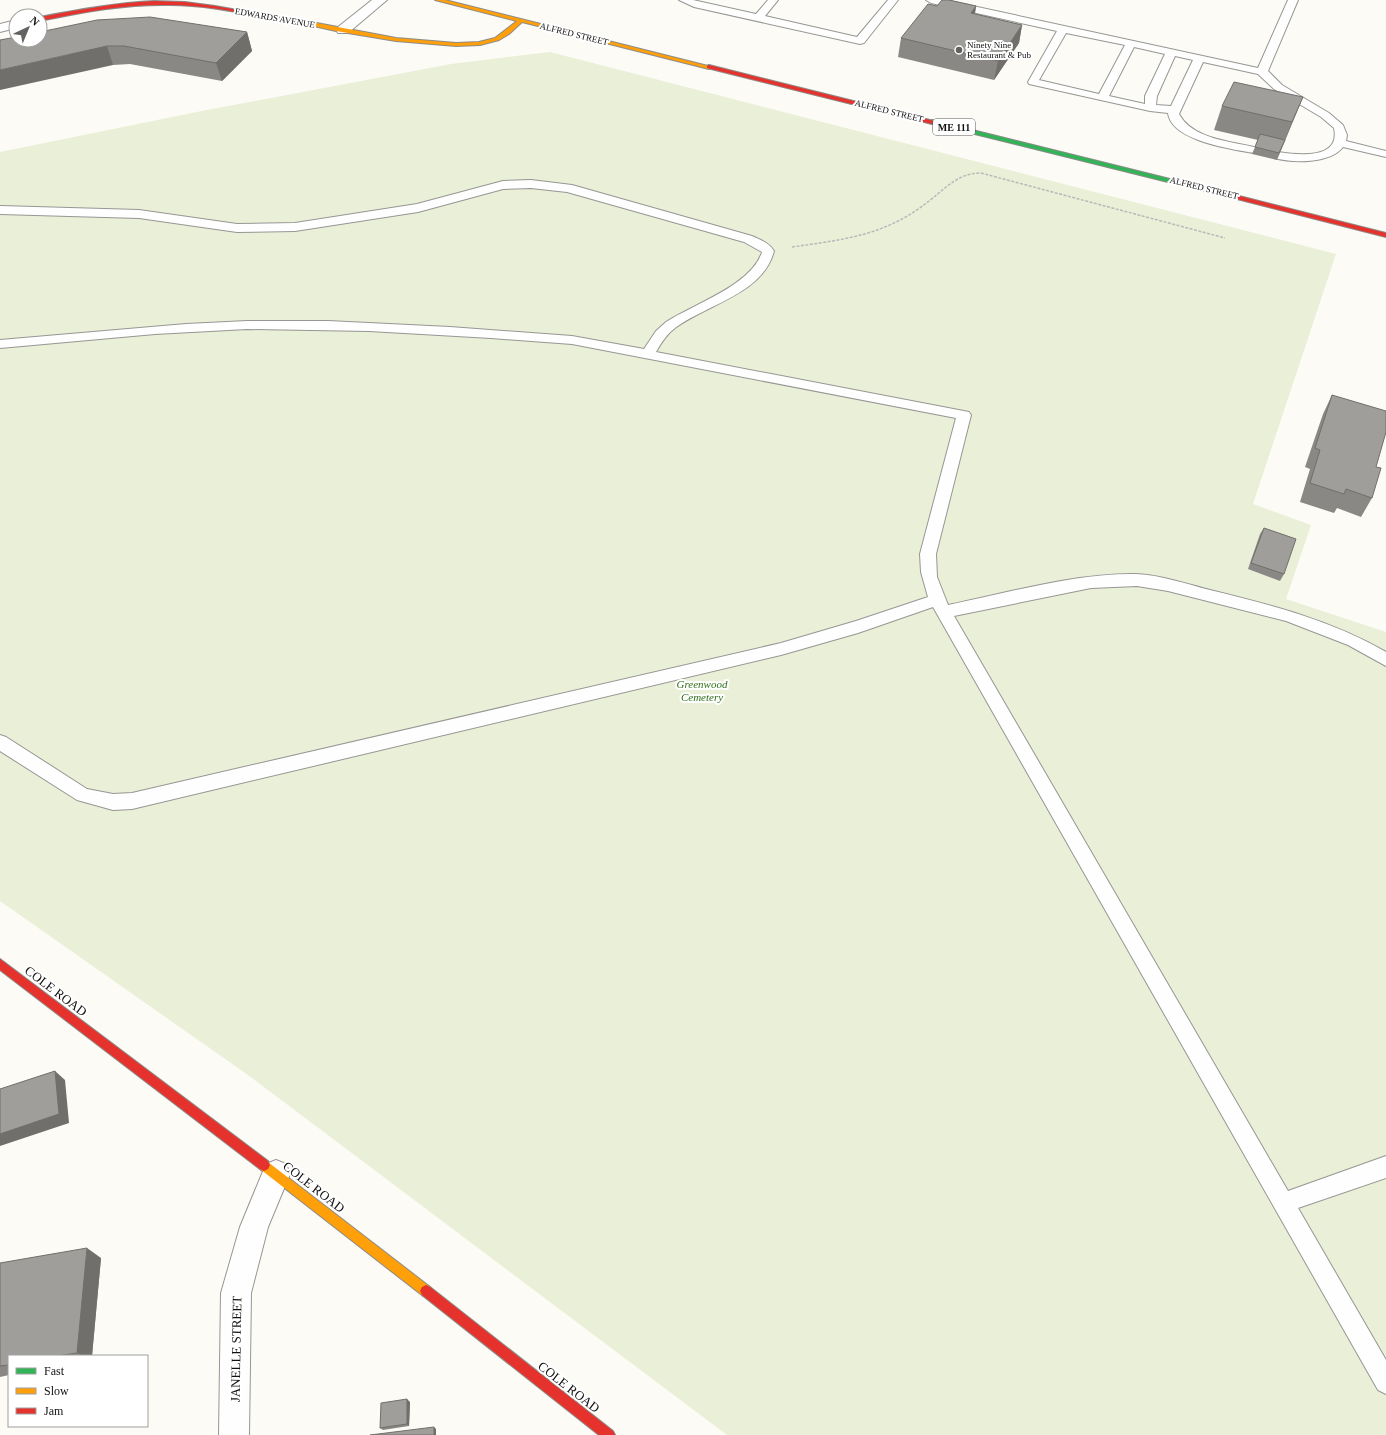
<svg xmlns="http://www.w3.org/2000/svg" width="1386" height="1435" font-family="'Times New Roman',serif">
	<rect width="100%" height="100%" fill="#fcfbf5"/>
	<polygon fill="#eaefd8" points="550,52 1336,254 1253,504 1311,525 1286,599 1386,632 1386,1435 727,1435 248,1075 0,901 0,152 197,112 451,64"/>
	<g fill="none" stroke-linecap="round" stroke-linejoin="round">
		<defs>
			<g id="lane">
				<polygon points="679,0 693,0 756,14 768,0 778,0 765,16 857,37 888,0 898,0 864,43 860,44 694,7"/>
				<path d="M 926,0 L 945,0 L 1258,68 L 1288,0 L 1298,0 L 1268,71 L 1282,85 L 1329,113 L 1343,125 L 1347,135 L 1346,141 L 1386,151 L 1386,157 L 1343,147 C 1330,164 1293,163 1274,158 L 1272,156 L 1274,154 L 1278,152 C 1298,155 1341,160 1334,128 L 1321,117 L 1274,89 L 1258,74 L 1203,62 L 1179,114 C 1193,140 1232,141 1258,148 L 1260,150 L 1258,152 L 1254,153 C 1232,149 1171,141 1168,113 L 1150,111 L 1029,84 L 1028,82 L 1057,31 L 931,3 ZM 1066,33 L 1125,45 L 1099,94 L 1039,80 ZM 1134,47 L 1165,54 L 1145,96 L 1145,104 L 1109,96 ZM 1175,56 L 1193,60 L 1171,106 L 1156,105 L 1157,96 Z"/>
				<path d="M 531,180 L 572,185 L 752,236 C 761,240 769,243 774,251 C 763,294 707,304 675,328 C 667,334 661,343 656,352 L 969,412 L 971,415 L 936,554 L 937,577 L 948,605 C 1007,593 1076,573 1136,574 C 1161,575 1186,584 1210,590 C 1271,605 1331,620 1386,652 L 1386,666 L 1348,645 L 1286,621 L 1168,591 L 1137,586 L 1091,588 L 954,616 L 1288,1191 L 1386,1156 L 1386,1178 L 1298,1208 L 1386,1360 L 1386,1394 L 1378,1390 L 933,607 L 858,633 L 781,655 L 132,809 L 113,810 L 77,800 L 0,751 L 0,735 L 6,737 L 87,789 L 113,794 L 132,793 L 781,643 L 856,621 L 928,597 L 921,572 L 920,554 L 956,418 L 572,344 L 491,338 L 369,331 L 247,329 L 155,334 L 0,348 L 0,340 L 186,324 L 247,321 L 328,321 L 450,327 L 572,336 L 644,349 L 656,331 L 666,322 C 694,304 752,285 762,252 L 744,242 L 567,192 L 531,188 L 503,189 L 418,212 L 295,231 L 237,232 L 139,218 L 0,214 L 0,206 L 139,210 L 237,224 L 295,223 L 417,204 L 503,181 Z"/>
			</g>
			<g id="street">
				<polygon points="372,0 387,0 348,33 338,33 336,30 338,27"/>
				<polygon points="16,20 16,28 0,32 0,24"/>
				<polygon points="276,1160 286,1164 290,1174 268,1227 251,1293 249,1435 219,1435 221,1293 240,1227 266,1164"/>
			</g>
			<polygon id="fast" points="932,120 1178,181 1179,182 1176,184 930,123 930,121"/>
			<g id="slow">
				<polygon points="435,0 445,0 712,67 709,69 522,22 509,34 499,40 480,45 456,46 396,41 336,31 287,20 290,18 396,38 456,43 479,42 495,38 517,21"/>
				<polygon points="264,1159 430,1287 432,1291 430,1295 426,1297 422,1295 260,1169 258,1165 260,1161"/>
			</g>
			<g id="jam">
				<path d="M 154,1 L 185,2 L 215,6 L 293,20 L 290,22 C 250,15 210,5 170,5 C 126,4 83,12 40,21 L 40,17 C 78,10 115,3 154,1 Z"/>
				<polygon points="709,65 934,121 935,122 932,124 707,68 707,66"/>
				<polygon points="1176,180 1386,233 1386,237 1174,183 1174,181"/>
				<polygon points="0,959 268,1161 270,1165 268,1169 264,1171 260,1169 0,970"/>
				<polygon points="426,1285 430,1287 613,1431 615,1435 599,1435 422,1295 420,1291 422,1287"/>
			</g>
		</defs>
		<use href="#lane" stroke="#969693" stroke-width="2"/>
		<use href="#street" stroke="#969693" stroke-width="2"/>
		<use href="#fast" stroke="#8d8c8a" stroke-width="2"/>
		<use href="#slow" stroke="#8d8c8a" stroke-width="2"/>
		<use href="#jam" stroke="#8d8c8a" stroke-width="2"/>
		<path stroke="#b9b9b8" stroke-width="1.5" stroke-dasharray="3 1.5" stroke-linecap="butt" d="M 792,247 C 827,242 864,238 896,222 C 907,217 919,209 929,201 C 946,188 958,173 981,173 L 1225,238"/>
		<use href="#lane" fill="#fffefe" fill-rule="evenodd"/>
		<use href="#street" fill="#fffefe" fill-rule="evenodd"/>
		<use href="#fast" fill="#30b455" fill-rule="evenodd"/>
		<use href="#slow" fill="#ff9f0a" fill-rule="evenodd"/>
		<use href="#jam" fill="#e5322d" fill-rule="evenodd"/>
	</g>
	<g fill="#8a8884">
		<polygon points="937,6 976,6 975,14 1022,25 1019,43 994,80 898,57 901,38"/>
		<polygon points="247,32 252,51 222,81 130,64 113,65 0,40"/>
		<polygon points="1303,97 1277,160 1252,154 1258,140 1214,130 1222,106"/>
		<polygon points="1332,395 1376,467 1372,498 1361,517 1337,508 1334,513 1300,502 1310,469 1305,467 1323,414"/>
		<polygon points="1264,528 1284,574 1280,581 1248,569 1260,534"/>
		<polygon points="101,1258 92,1356 9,1356 9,1375 0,1377 0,1263"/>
		<polygon points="410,1402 409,1426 383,1430 380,1428"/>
	</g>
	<g fill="#706f6c">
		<polygon points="976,6 973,24 971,13"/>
		<polygon points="1022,25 1019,43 994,80 998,61"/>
		<polygon points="247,32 252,51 222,81 216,63"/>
		<polygon points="107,46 113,65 0,90 0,70"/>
		<polygon points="1303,97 1293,121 1277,160 1292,122"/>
		<polygon points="55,1071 65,1080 69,1123 0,1146 0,1134"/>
		<polygon points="87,1248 101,1258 92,1356 84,1356 77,1353"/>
		<polygon points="407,1399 410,1402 409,1426 407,1424"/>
		<polygon points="434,1427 436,1429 436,1435 434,1435"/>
	</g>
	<g fill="#a09e9a" stroke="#706f6c">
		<polygon points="942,0 949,0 976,6 971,13 1022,25 998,61 901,38 928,4 937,6"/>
		<polygon points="150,17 247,32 216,63 124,46 107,46 0,70 0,40 16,37 16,40 40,40 40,32 97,20"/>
		<polygon points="1234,82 1303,97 1292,122 1222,106"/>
		<polygon points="1260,134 1285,140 1279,153 1255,147"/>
		<polygon points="1332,395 1386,411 1386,432 1376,467 1381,468 1372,498 1346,489 1344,494 1310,483 1320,450 1315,448"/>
		<polygon points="1264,528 1296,539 1284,574 1251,563"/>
		<polygon points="55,1071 59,1114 0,1134 0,1089"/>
		<polygon points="87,1248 77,1353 57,1356 9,1356 9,1365 0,1366 0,1263"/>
		<polygon points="407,1399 407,1424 380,1428 381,1403"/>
		<polygon points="434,1427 434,1435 370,1435"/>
	</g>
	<circle fill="#636260" stroke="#fff" stroke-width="1.5" cx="959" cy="50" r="4"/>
	<g text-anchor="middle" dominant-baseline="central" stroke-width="4" stroke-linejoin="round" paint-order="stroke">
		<g font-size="9" fill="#101010" stroke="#fff">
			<text transform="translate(275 18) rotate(10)">EDWARDS AVENUE</text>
			<text transform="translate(574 34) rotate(14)">ALFRED STREET</text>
			<text transform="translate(889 111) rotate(14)">ALFRED STREET</text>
			<text transform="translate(1204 188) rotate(14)">ALFRED STREET</text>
		</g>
		<g font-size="9" fill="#101010" stroke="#fff" text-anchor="start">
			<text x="967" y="45">Ninety Nine<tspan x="967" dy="10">Restaurant &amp; Pub</tspan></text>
		</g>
		<rect fill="#fff" stroke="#585858" stroke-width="1" x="933" y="119" width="42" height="16" rx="3"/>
		<g font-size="10" font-weight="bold" fill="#101010">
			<text x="954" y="127">ME 111</text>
		</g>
		<g font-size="11" font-style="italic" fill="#306f18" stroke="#fff">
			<text x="702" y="684">Greenwood<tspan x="702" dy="13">Cemetery</tspan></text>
		</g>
		<g font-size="13" fill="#101010" stroke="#fff">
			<text transform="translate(56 991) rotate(37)">COLE ROAD</text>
			<text transform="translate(314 1187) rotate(38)">COLE ROAD</text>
			<text transform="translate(236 1349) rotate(-89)">JANELLE STREET</text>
			<text transform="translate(569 1387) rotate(38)">COLE ROAD</text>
		</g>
	</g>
	<rect x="8" y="1355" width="140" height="72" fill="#ffffff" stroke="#9f9f9f"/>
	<rect x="16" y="1368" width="20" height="6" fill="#30b455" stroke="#9f9f9f"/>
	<text x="44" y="1375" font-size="12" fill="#101010">Fast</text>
	<rect x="16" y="1388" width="20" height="6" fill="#ff9f0a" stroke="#9f9f9f"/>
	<text x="44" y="1395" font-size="12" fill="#101010">Slow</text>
	<rect x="16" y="1408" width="20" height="6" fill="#e5322d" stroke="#9f9f9f"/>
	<text x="44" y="1415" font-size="12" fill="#101010">Jam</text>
	<g transform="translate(28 28) rotate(44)"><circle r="19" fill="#ffffff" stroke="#9f9f9f"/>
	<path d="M0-3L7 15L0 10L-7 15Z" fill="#636260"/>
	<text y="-6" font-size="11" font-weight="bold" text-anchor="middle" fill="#101010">N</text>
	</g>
</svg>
